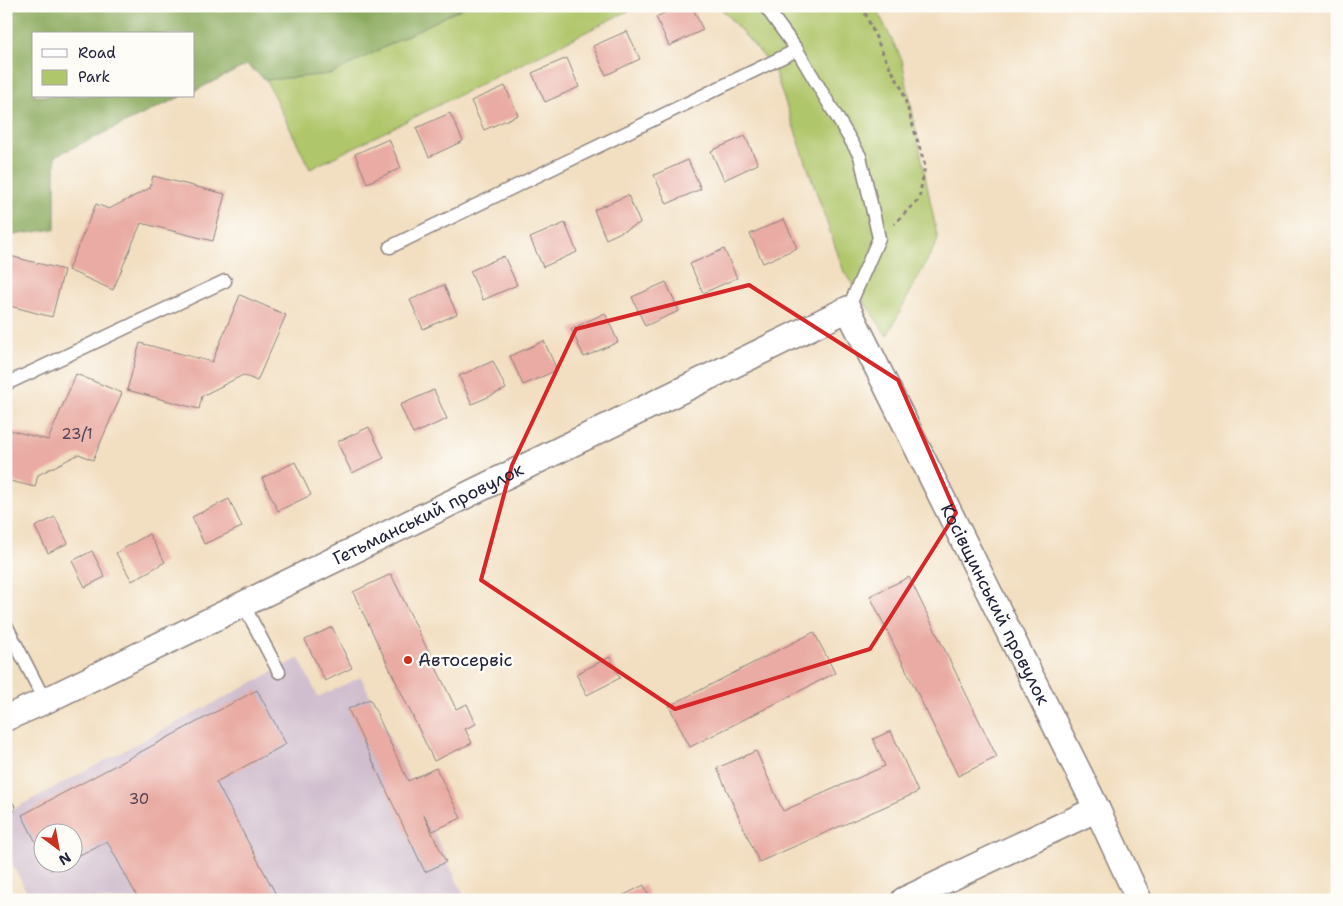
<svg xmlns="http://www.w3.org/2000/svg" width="1343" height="906" font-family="'Shantell Sans',sans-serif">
	<rect width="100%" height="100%" fill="#fdfcf7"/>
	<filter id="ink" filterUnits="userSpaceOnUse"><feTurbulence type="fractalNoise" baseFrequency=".02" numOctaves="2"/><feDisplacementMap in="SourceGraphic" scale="10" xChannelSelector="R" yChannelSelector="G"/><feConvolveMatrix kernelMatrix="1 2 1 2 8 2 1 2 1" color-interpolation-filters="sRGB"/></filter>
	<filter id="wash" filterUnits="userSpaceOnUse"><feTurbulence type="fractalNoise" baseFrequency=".0096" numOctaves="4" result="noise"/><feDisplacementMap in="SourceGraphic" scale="20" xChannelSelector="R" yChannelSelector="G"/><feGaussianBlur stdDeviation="1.12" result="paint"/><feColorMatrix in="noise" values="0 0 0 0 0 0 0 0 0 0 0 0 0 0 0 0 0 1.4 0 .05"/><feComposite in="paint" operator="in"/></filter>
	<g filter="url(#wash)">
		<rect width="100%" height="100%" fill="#f2dec0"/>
		<path fill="#d0bdce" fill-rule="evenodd" d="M 299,658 L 318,697 L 361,677 L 466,900 L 31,900 L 6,852 L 6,813 ZM 42,834 L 72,834 L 72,864 L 42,864 Z"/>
		<g fill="#b0c66b" stroke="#697453">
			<polygon points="466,6 638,6 310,169 266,80 331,74"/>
			<polygon points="719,6 875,6 902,60 938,240 887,336 844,272 773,67"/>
		</g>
		<polygon fill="#8cab5f" stroke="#57664d" points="6,6 466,6 331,74 266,80 247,65 194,91 194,34 34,34 34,96 182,96 55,156 55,229 6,236"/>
		<g id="blocks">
			<g fill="#e9aba3">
				<polygon points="680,6 692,6 703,30 669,46 656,17"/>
				<polygon points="627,31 640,59 606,75 593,46"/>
				<polygon points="567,58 579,87 545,102 532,73"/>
				<polygon points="505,86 518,115 484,130 471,101"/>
				<polygon points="450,113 463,141 429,157 416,128"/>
				<polygon points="745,136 758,164 724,180 711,151"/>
				<polygon points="389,139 401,168 367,183 355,154"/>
				<polygon points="688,160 701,189 667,204 654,175"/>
				<polygon points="153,176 225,194 213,241 141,223 113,290 68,270 96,204 109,209 150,188"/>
				<polygon points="628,195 640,223 606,239 594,210"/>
				<polygon points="784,219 797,248 763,263 750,234"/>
				<polygon points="565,223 577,252 543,267 530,238"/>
				<polygon points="724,249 737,278 703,293 690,264"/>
				<polygon points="6,255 64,270 52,317 6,305"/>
				<polygon points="504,256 517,285 483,300 470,271"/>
				<polygon points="666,282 679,311 645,326 632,297"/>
				<polygon points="444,285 457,314 423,329 410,300"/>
				<polygon points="240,295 286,315 257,381 243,375 202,396 199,409 127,390 140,343 212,362"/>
				<polygon points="605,313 618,342 584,357 571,329"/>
				<polygon points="544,341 557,370 523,385 510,356"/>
				<polygon points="493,361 506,389 472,404 459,376"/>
				<polygon points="76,374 122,393 93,460 79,454 38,475 35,487 6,480 6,429 48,440"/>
				<polygon points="434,390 447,419 413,434 400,405"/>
				<polygon points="369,427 384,458 352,473 337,442"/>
				<polygon points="295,462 311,495 278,511 262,478"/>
				<polygon points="229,499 242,527 204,544 192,517"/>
				<polygon points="55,517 68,543 48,553 35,527"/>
				<polygon points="149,534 165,562 132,581 116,553"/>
				<polygon points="92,551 105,577 85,587 72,561"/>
				<polygon points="391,574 456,709 467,704 476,724 465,729 472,743 434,761 353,592"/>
				<polygon points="909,577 997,757 958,776 870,596"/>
				<polygon points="332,627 352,668 325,681 305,640"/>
				<polygon points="814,632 835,673 690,747 669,706"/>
				<polygon points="610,657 620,678 587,695 576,674"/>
				<polygon points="257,690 286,744 216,782 279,900 139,900 107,841 72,859 72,834 42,834 42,854 22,815"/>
				<polygon points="370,699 408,781 436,768 461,818 433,831 423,814 446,862 425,872 348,709"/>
				<polygon points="891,731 918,792 759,862 717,768 756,751 783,811 885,766 873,739"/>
				<polygon points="48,864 64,864 51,870"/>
				<polygon points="644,885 651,900 614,900"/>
			</g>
		</g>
	</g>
	<g filter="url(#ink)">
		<use href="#blocks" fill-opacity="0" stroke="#8a807e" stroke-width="1"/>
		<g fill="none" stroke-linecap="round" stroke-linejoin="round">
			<defs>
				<g id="lane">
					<polyline points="765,6 797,50 860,156 879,238 848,309"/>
					<polyline points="390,247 797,50"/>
					<polyline points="6,384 225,281"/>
					<polyline points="243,604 279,672"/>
					<polyline points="6,625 45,701"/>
					<polyline points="6,805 8,808"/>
				</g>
				<g id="street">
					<path id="s1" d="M 6,718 L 45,701 L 848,309 L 1097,809 L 1139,900"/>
					<polyline points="904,900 1097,809"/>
				</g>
			</defs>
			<use href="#lane" stroke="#8a807e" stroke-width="15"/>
			<use href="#street" stroke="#8a807e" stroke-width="28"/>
			<polyline stroke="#8a807e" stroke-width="3" stroke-dasharray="4 4" stroke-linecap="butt" points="862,6 885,58 902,89 925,166 919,199 894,224"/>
			<use href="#lane" stroke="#fff" stroke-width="12"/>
			<use href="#street" stroke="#fff" stroke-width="25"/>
		</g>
	</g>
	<path fill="none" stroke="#d62828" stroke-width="4" stroke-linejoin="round" d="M 749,285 L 898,380 L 956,513 L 870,649 L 675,709 L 481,580 L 512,465 L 576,329 Z"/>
	<circle fill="#c8321e" stroke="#fdfcf7" stroke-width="2" cx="408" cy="660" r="5"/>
	<g text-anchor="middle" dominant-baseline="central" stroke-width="5" stroke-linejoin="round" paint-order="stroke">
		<g font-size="15" fill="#544455">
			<text x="77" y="434">23/1</text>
			<text x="139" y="799">30</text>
		</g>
		<g font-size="18" fill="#22223b" stroke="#fdfcf7">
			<text stroke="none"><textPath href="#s1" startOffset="469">Гетьманський провулок</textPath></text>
			<text stroke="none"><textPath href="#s1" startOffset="1266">Косівщинський провулок</textPath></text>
		</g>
		<g font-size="18" fill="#22223b" stroke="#fdfcf7" text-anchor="start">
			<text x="418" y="660">Автосервіс</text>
		</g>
	</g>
	<rect width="1343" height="906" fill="none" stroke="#fdfcf7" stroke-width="25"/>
	<rect x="32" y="32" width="162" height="65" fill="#fdfcf7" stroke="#a5a5ac"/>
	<rect x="42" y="49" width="25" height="8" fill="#ffffff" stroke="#a5a5ac"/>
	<text x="78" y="58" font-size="15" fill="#22223b">Road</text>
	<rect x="42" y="70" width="25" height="15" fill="#b0c66b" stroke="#a5a5ac"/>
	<text x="78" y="82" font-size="15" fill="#22223b">Park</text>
	<g transform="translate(58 848) rotate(148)"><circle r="24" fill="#fdfcf7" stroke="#a5a5ac"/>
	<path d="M0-4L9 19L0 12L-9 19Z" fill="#c8321e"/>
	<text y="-8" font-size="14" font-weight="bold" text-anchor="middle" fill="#22223b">N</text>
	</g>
</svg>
